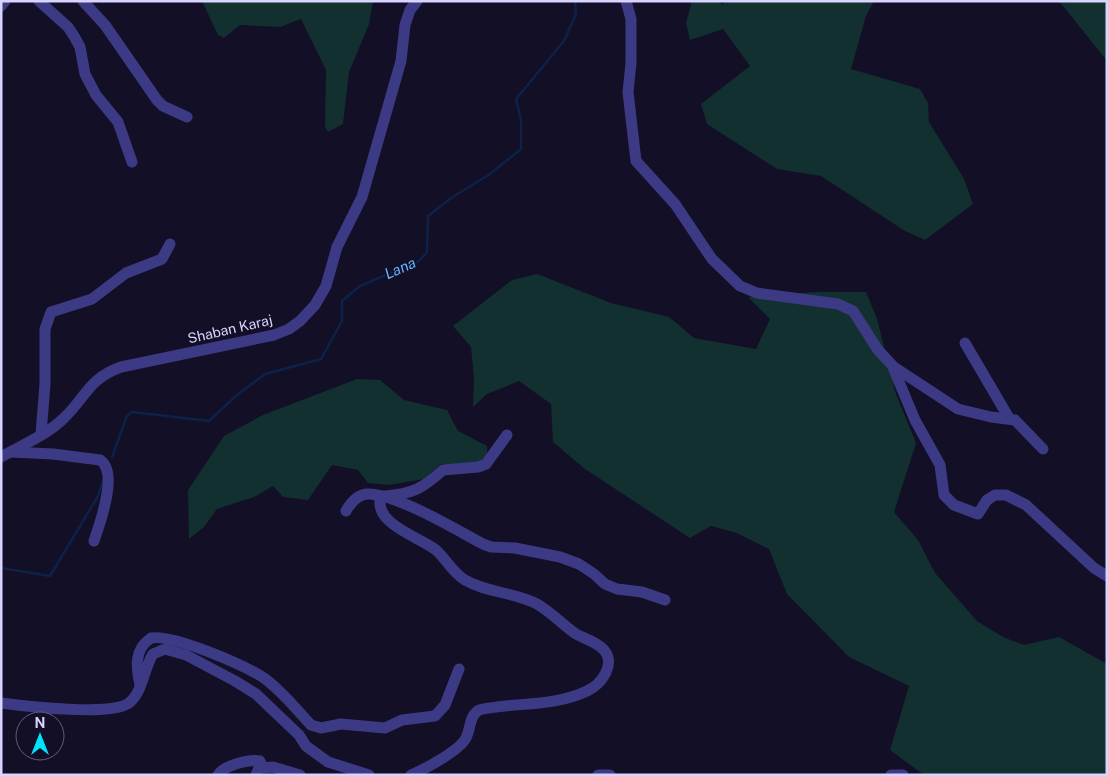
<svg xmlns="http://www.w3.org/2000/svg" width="1108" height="776" font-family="'Public Sans',sans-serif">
	<rect width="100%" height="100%" fill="#130f26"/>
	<g fill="#12302f">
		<polygon points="202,1 373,1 369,24 349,72 343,124 328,132 325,127 326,70 301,19 280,27 240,25 224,38 218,35"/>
		<polygon points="692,1 721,1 721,5 726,1 874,1 866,16 851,69 920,89 928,103 929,122 964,179 973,204 925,240 905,231 821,176 777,169 707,124 701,104 750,66 723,29 690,40 686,23"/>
		<polygon points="1058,1 1107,1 1107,61 1064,7"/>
		<polygon points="537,274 611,303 669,317 694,338 756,349 770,319 748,297 814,292 866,292 877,319 896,394 916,443 894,512 918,540 935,573 977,621 1003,637 1024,645 1059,637 1107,664 1107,775 924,775 890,750 909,686 849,657 787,594 769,549 737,533 711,526 690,538 585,469 553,442 551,404 519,381 487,394 473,407 474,379 471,347 453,326 512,280"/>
		<polygon points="357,379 380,380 404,400 447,410 458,431 487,446 487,457 474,464 441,464 424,479 389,485 368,483 358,470 332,465 308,500 283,497 273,486 254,497 217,509 204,527 189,539 188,490 224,436 263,415"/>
	</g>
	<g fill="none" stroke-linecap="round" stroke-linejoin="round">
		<g stroke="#0c2248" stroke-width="2.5">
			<polyline points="112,457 127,416 132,412 209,421 237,395 265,374 321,359 342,321 342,301 360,286 419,261 427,252 428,216 451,198 490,174 521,149 521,120 516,99 564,41 576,14 575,1"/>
			<polyline points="1,568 50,576 98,496 103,481"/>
		</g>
		<g stroke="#3d3a85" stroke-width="11">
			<polyline points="39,1 68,27 74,36 80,47 85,74 96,95 118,122 132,162"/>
			<polyline points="83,1 105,25 157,100 163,106 187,117"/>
			<polyline points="626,1 631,19 631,63 628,92 636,161 675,204 712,259 740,286 757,293 838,304 853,311 878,350 892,365 915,420 940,465 944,495 954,505 978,514 987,500 995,495 1006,495 1026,505 1094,568 1107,576"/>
			<polyline points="1,6 5,1"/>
			<polyline points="965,343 1009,418"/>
			<polyline points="894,367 958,409 991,417 1015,420 1043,449"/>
			<polyline points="41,434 45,384 45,329 51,312 92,299 126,273 162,259 170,244"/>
			<path d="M 11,452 L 53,454 L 100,460 C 119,472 100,523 94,541"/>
			<path d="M 1,457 C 22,445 47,435 64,418 C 87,396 88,379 121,367 L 274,335 L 289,329 L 300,321 L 315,305 L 326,286 L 337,247 L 362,197 L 401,61 L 405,25 L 410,10 L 417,1"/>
			<path d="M 381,496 C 372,524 420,537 436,550 C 446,559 453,573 465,580 C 487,593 514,592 537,604 C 551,612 563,625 576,634 C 585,639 595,641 603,649 C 617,663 602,684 587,691 C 554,707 514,702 479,710 C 469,716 471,728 466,738 C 459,751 425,769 411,775"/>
			<path d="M 385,496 C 413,494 423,488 443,470 L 478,467 L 486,464 L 507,435"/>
			<path d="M 346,511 C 351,502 359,493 370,494 C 400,496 455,529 483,544 L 491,547 L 515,548 L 560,557 L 579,564 L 594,574 L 605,584 L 617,589 L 642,592 L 665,600"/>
			<path d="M 140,685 C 136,667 134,649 151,638 C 173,634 244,665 264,678 C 282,691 296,709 311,725 L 321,728 L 341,724 L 385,728 L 402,720 L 435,716 L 445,705 L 459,669"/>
			<path d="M 1,703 C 24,706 115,717 130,702 C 143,691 144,668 153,654 L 165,649 L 186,655 L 235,681 L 256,694 L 299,735 L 306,746 L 328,762 L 369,775"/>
			<path d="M 218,775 C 224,765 250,759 260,761 L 262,767"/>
			<polyline points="256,775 259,768 273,767 300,775"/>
			<polyline points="598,775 610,775"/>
			<polyline points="891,775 903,775"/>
		</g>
	</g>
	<g text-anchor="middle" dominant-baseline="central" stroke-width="4" stroke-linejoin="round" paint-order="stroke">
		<g font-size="14" fill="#d9d4ff" stroke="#130f26">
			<text transform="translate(230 329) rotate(-13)">Shaban Karaj</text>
		</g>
		<g font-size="15" font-style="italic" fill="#62b6ff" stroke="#130f26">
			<text transform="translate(400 268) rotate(-24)">Lana</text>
		</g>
	</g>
	<rect width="1108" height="776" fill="none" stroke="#d9d4ff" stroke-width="5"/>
	<g transform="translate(40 736)"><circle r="24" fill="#130f26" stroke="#625e7d"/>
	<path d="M0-4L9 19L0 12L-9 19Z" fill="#00e5ff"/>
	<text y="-8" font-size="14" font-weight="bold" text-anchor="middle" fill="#d9d4ff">N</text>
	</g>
</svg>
